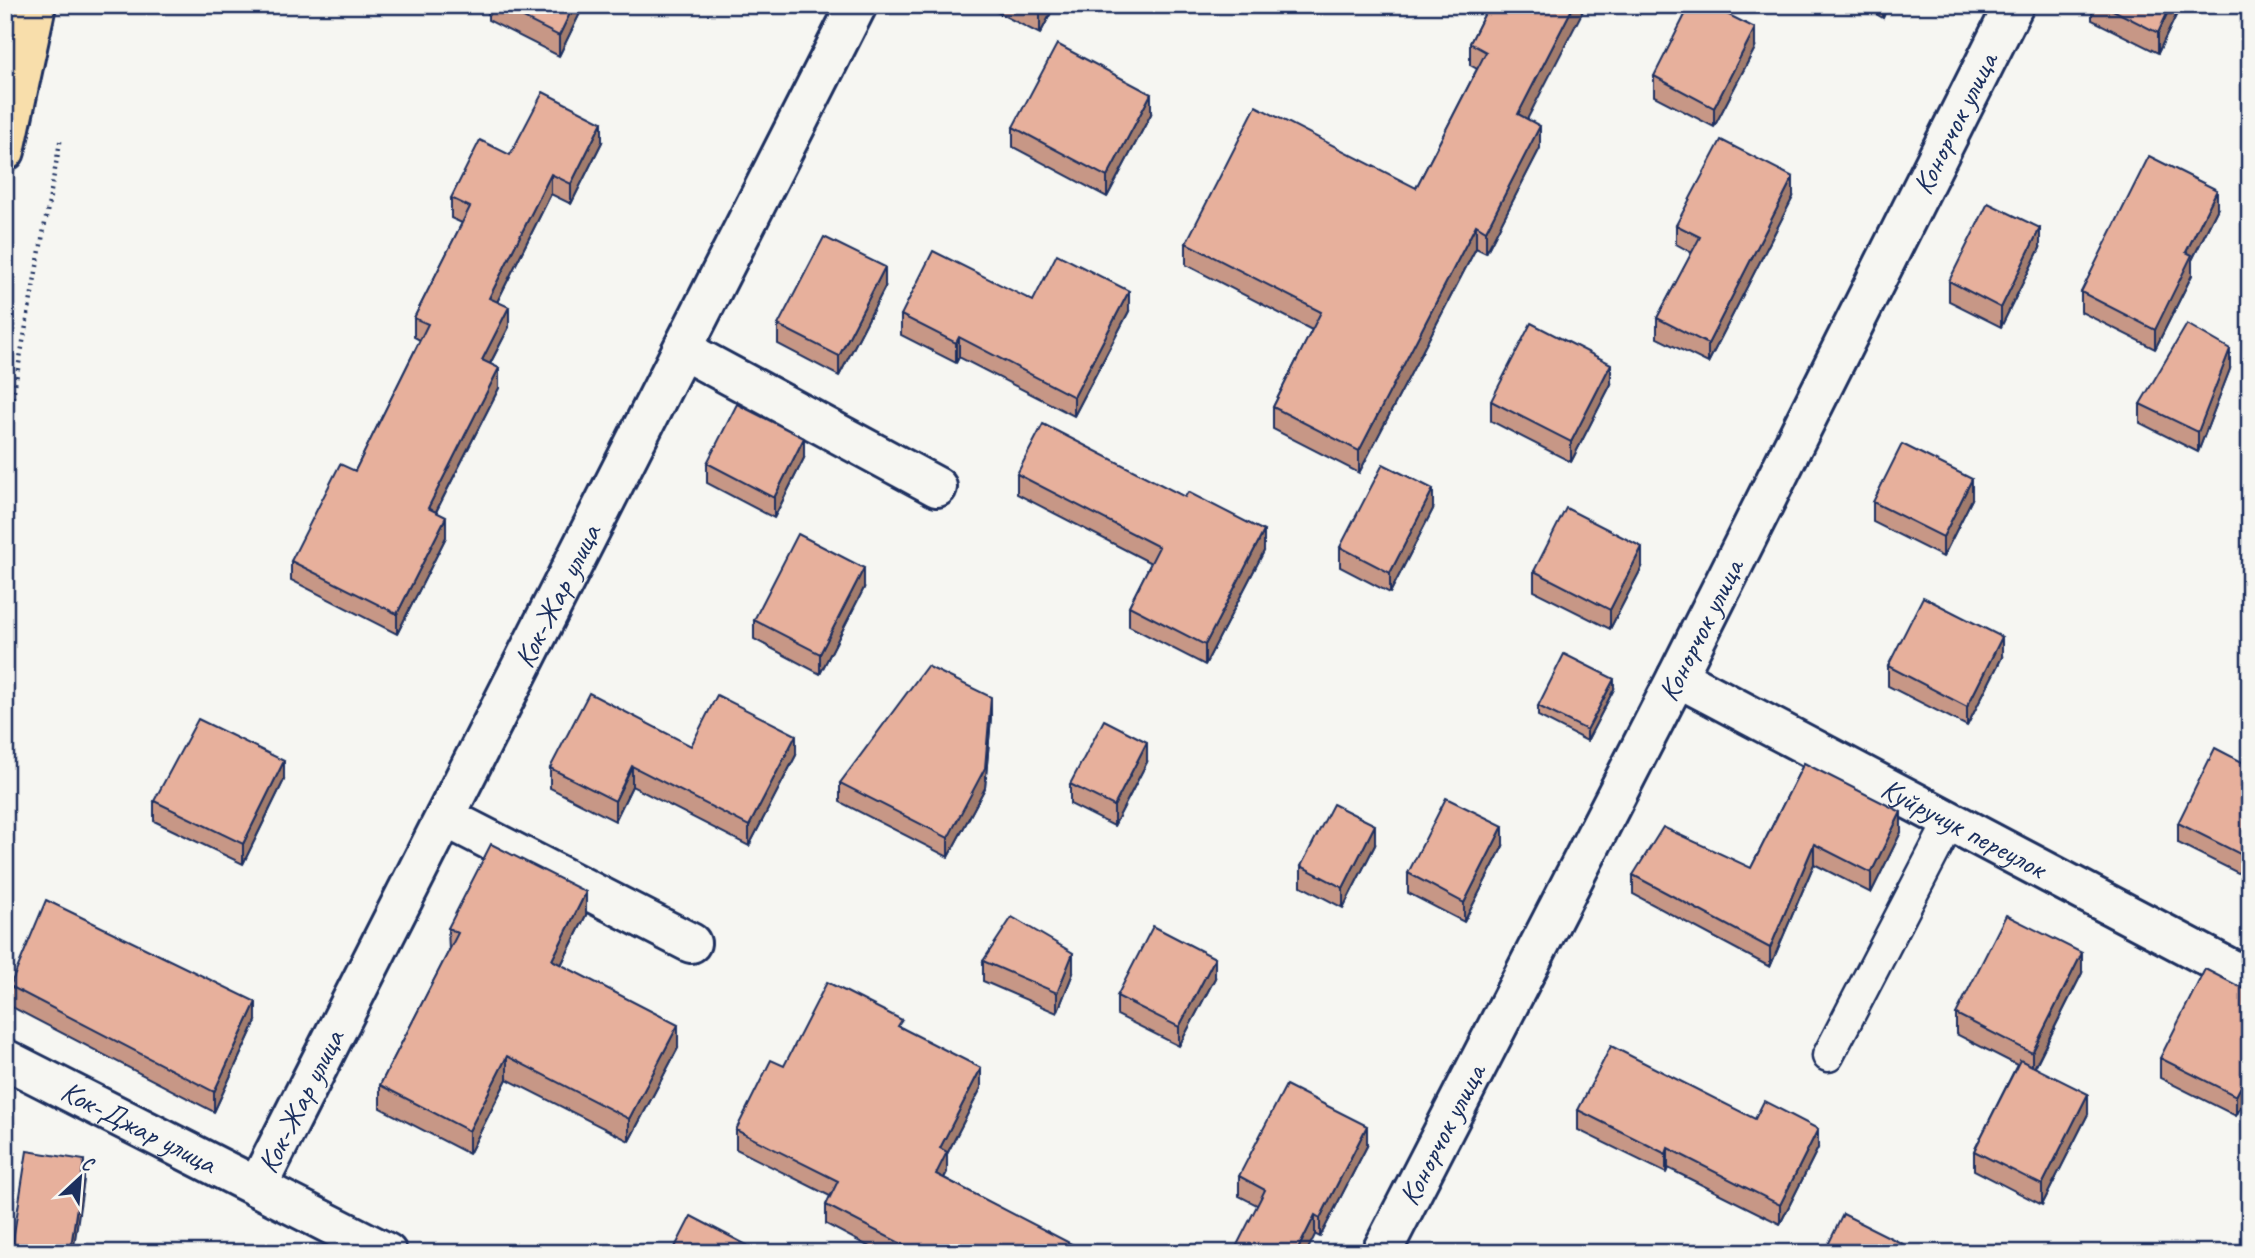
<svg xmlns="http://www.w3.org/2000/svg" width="2255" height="1258" font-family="Caveat,sans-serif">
	<rect width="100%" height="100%" fill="#f6f6f2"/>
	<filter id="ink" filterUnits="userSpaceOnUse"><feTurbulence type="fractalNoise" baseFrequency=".0143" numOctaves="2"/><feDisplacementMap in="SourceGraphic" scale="14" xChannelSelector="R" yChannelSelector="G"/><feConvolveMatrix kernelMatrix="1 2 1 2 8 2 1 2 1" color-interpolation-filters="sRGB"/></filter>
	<g filter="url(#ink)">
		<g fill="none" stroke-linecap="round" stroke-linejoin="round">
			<defs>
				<polyline id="service" points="1828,1056 1950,821"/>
				<g id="minor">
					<polyline points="683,350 937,487"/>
					<path id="s1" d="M 1677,677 L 2250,979"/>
					<polyline points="445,817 691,943"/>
					<path id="s2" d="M 5,1059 L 387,1253"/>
					<path id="s3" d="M 257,1187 L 857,5"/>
					<path id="s4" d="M 1381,1253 L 1677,677 L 2014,5"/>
				</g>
				<polyline id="primary" points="5,151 36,5"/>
			</defs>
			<use href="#service" stroke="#1b2f5e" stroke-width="35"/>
			<use href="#minor" stroke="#1b2f5e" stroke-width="44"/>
			<use href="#primary" stroke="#1b2f5e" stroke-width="44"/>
			<polyline stroke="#1b2f5e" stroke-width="4.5" stroke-dasharray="2 5" stroke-linecap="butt" points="5,439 61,137"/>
			<use href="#service" stroke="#f6f6f2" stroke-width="30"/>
			<use href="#minor" stroke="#f6f6f2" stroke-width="38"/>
			<use href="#primary" stroke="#f8deab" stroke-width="38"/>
		</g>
		<g fill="#c79786" stroke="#1b2f5e" stroke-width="2">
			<polygon points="488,5 584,5 559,56 488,20"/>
			<polygon points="983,5 1055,5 1040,34"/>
			<polygon points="1489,5 1527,119 1540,148 1486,253 1476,248 1359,473 1273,429 1273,407 1312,330 1186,265 1186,243 1416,188 1477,69 1470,65 1470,43"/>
			<polygon points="1861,5 1888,5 1883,18"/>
			<polygon points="2092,5 2181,5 2158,53 2092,20"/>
			<polygon points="1755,48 1714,127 1654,96 1654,76"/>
			<polygon points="1151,114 1107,197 1013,147 1013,127"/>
			<polygon points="602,142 571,204 551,194 497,302 509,327 490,364 499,388 436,512 446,537 397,634 291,580 291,561 355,471 420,340 414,337 414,318 462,223 451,218 451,198 510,155"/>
			<polygon points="1793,197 1708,363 1657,338 1657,318 1692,253 1676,244 1676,225"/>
			<polygon points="2217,210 2192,260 2192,275 2155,349 2081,312 2081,292"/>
			<polygon points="2040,248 2001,327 1949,301 1949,281"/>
			<polygon points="885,287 839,376 778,344 778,325"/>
			<polygon points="1033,301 1129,311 1074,416 959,357 956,363 901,335 901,315"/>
			<polygon points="2230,369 2198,452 2140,423 2140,404"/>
			<polygon points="1611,384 1571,462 1491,421 1491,401"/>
			<polygon points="804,458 774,518 707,483 707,463"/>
			<polygon points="1017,474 1185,497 1264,551 1205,665 1129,626 1129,606 1151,563 1017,494"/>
			<polygon points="1972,499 1943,557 1873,522 1873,502"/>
			<polygon points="1433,509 1390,593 1340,567 1340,547"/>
			<polygon points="1642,567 1610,629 1534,591 1534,571"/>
			<polygon points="864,588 820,674 754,639 754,620"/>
			<polygon points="2002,657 1967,726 1888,686 1888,666"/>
			<polygon points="1614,689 1587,741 1538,716 1538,706"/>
			<polygon points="991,717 985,788 948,857 840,802 840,783"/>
			<polygon points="691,746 796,755 749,846 632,786 615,821 550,788 550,768"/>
			<polygon points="1147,762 1114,826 1070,804 1070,784"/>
			<polygon points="1804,763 1901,832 1871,893 1814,864 1770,967 1633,894 1633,875 1751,868"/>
			<polygon points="2250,766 2250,860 2242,875 2178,843 2178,823"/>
			<polygon points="284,780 243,864 154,821 154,801"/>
			<polygon points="1375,845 1343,908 1301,886 1301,866"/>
			<polygon points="1503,846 1464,922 1408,893 1408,873"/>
			<polygon points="586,915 561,965 678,1048 629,1141 507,1079 469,1154 380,1108 380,1085 449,951 448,928"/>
			<polygon points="983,961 1073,973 1057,1013 983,981"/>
			<polygon points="2082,973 2035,1067 2088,1114 2042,1205 1974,1170 1974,1151 2017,1065 1956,1034 1956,1014"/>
			<polygon points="1215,978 1179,1046 1117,1015 1117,996"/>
			<polygon points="10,986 256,1021 214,1112 10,1006"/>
			<polygon points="2250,992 2250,1089 2236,1116 2160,1078 2160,1058"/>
			<polygon points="902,1028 981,1088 947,1154 947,1172 944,1178 1085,1253 881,1253 826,1224 826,1205 830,1196 736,1149 736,1130 784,1066"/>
			<polygon points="1578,1110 1755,1119 1818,1148 1780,1224 1668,1168 1666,1173 1578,1130"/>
			<polygon points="1367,1146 1320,1237 1239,1196 1239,1176"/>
		</g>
		<g fill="#a27b6d" stroke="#1b2f5e" stroke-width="2">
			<polygon points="574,5 584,5 559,56 559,36"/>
			<polygon points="1042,5 1055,5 1040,34 1040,9"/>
			<polygon points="1574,5 1586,5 1518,137 1518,114"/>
			<polygon points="1883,5 1888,5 1883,18"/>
			<polygon points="2171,5 2181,5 2158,53 2158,33"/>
			<polygon points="1755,28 1755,48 1714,127 1714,108"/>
			<polygon points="1151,94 1151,114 1107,197 1107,177"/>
			<polygon points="602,122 602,142 571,204 571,184"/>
			<polygon points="1540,126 1540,148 1486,253 1486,231"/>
			<polygon points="551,174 551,194 489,318 489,298"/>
			<polygon points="1793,177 1793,197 1708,363 1708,344"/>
			<polygon points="2217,190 2217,210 2192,260 2192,275 2155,349 2155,330 2186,252"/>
			<polygon points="1476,225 1476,248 1359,473 1359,451"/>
			<polygon points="2040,228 2040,248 2001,327 2001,308"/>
			<polygon points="885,267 885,287 839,376 839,356"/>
			<polygon points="1129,291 1129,311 1074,416 1074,397"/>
			<polygon points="509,307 509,327 482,379 482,360"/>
			<polygon points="959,337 959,357 956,363 956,343"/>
			<polygon points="2230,349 2230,369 2198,452 2198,432"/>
			<polygon points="1611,364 1611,384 1571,462 1571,442"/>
			<polygon points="499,368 499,388 428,527 428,508"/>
			<polygon points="804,438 804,458 774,518 774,498"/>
			<polygon points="1972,479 1972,499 1943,557 1943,537"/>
			<polygon points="1433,489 1433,509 1390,593 1390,573"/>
			<polygon points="446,517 446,537 397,634 397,614"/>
			<polygon points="1264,531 1264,551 1205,665 1205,645"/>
			<polygon points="1642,547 1642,567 1610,629 1610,610"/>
			<polygon points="864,568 864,588 820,674 820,654"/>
			<polygon points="2002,637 2002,657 1967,726 1967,707"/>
			<polygon points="1614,679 1614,689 1587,741 1587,730"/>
			<polygon points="991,697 991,717 985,788 948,857 948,838"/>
			<polygon points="796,735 796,755 749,846 749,826"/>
			<polygon points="1147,742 1147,762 1114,826 1114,806"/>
			<polygon points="284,761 284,780 243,864 243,844"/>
			<polygon points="632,766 632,786 615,821 615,801"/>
			<polygon points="1901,812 1901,832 1871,893 1871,873"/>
			<polygon points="1375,825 1375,845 1343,908 1343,888"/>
			<polygon points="1503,826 1503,846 1464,922 1464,903"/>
			<polygon points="2250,841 2250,860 2242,875 2242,855"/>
			<polygon points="1814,844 1814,864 1770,967 1770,948"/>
			<polygon points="586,892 586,915 552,983 552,960"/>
			<polygon points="1073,953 1073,973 1057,1013 1057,993"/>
			<polygon points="2082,953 2082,973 2032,1072 2032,1053"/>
			<polygon points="1215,958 1215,978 1179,1046 1179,1027"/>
			<polygon points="256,1002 256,1021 214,1112 214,1092"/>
			<polygon points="678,1025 678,1048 629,1141 629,1119"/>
			<polygon points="507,1056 507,1079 469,1154 469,1131"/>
			<polygon points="981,1068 981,1088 947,1154 947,1172 936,1193 936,1174 940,1148"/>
			<polygon points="2250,1069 2250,1089 2236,1116 2236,1096"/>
			<polygon points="2088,1094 2088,1114 2042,1205 2042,1185"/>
			<polygon points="1367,1126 1367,1146 1320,1237 1320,1218"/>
			<polygon points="1818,1129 1818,1148 1780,1224 1780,1205"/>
			<polygon points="1668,1148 1668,1168 1666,1173 1666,1154"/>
			<polygon points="84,1160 84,1180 73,1253 70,1253"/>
			<polygon points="1315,1215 1315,1235 1306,1253 1296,1253"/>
		</g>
		<g fill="#e7b09c" stroke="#1b2f5e" stroke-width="2">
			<polygon points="498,5 574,5 559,36"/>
			<polygon points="1489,5 1574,5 1518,114 1540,126 1486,231 1476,225 1359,451 1273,407 1321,312 1186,243 1256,106 1416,188 1486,52 1470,43"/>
			<polygon points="1690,5 1709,5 1755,28 1714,108 1654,76"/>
			<polygon points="2103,5 2171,5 2158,33"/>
			<polygon points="1057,44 1151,94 1107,177 1013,127"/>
			<polygon points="543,92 602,122 571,184 551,174 489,298 509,307 482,360 499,368 428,508 446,517 397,614 291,561 340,464 355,471 428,324 414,318 470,207 451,198 480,140 510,155"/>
			<polygon points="1721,140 1793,177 1708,344 1657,318 1700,237 1676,225"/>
			<polygon points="2149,156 2217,190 2186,252 2192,255 2155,330 2081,292"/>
			<polygon points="1988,203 2040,228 2001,308 1949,281"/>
			<polygon points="824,237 885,267 839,356 778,325"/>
			<polygon points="933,251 1033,301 1057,254 1129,291 1074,397 959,337 956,343 901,315"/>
			<polygon points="1531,323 1611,364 1571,442 1491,401"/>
			<polygon points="2187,324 2230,349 2198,432 2140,404"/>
			<polygon points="737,404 804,438 774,498 707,463"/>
			<polygon points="1043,424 1185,497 1188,492 1264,531 1205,645 1129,606 1159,547 1017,474"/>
			<polygon points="1902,444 1972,479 1943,537 1873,502"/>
			<polygon points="1383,464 1433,489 1390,573 1340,547"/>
			<polygon points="1566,508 1642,547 1610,610 1534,571"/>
			<polygon points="798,534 864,568 820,654 754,620"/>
			<polygon points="1923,597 2002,637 1967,707 1888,666"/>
			<polygon points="1564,654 1614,679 1587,730 1538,706"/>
			<polygon points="927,666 991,697 985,768 948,838 840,783"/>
			<polygon points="589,693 691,746 717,695 796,735 749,826 632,766 615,801 550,768"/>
			<polygon points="198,719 284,761 243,844 154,801"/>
			<polygon points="1104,720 1147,742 1114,806 1070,784"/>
			<polygon points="2215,748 2250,766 2250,841 2242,855 2178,823"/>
			<polygon points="1804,763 1901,812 1871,873 1814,844 1770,948 1633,875 1663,827 1751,868"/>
			<polygon points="1446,798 1503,826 1464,903 1408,873"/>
			<polygon points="1333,804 1375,825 1343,888 1301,866"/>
			<polygon points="491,844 586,892 552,960 678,1025 629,1119 507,1056 469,1131 380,1085 458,933 448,928"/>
			<polygon points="46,900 256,1002 214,1092 10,986"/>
			<polygon points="2006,915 2082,953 2032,1053 1956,1014"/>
			<polygon points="1012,917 1073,953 1057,993 983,961"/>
			<polygon points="1153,926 1215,958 1179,1027 1117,996"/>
			<polygon points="2205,969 2250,992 2250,1069 2236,1096 2160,1058"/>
			<polygon points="827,982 902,1020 898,1026 981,1068 940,1148 947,1152 936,1174 1085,1251 1084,1253 919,1253 826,1205 838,1181 736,1130 771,1060 784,1066"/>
			<polygon points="1611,1046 1755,1119 1764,1101 1818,1129 1780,1205 1668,1148 1666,1154 1578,1110"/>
			<polygon points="2020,1060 2088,1094 2042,1185 1974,1151"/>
			<polygon points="1286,1085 1367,1126 1320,1218 1315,1215 1296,1253 1233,1253 1265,1190 1239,1176"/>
			<polygon points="27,1151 84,1160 70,1253 11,1253"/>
			<polygon points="1843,1214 1903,1244 1898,1253 1824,1253"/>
			<polygon points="691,1216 762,1253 672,1253"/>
		</g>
	</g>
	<g text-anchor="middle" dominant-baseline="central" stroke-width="6" stroke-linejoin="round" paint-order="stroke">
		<g font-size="30" fill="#1b2f5e" stroke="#f6f6f2">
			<text stroke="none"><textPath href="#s4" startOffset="1267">Конорчок улица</textPath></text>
			<text stroke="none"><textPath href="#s3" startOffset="663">Кок-Жар улица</textPath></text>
			<text stroke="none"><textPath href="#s4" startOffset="700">Конорчок улица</textPath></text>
			<text stroke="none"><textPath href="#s1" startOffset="324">Куйручук переулок</textPath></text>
			<text stroke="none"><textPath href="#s3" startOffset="96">Кок-Жар улица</textPath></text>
			<text stroke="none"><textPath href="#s2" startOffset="150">Кок-Джар улица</textPath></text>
			<text stroke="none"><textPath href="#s4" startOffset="133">Конорчок улица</textPath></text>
		</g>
	</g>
	<rect width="2255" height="1258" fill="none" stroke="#f6f6f2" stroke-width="28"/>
	<rect x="14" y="14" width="2227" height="1230" fill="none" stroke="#1b2f5e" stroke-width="2.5" filter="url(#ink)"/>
	<g transform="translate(80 1178) rotate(26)" stroke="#f6f6f2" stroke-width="5" paint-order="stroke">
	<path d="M0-5L12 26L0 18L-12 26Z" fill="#1b2f5e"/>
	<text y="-10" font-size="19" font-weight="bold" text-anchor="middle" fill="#1b2f5e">С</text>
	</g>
</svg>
